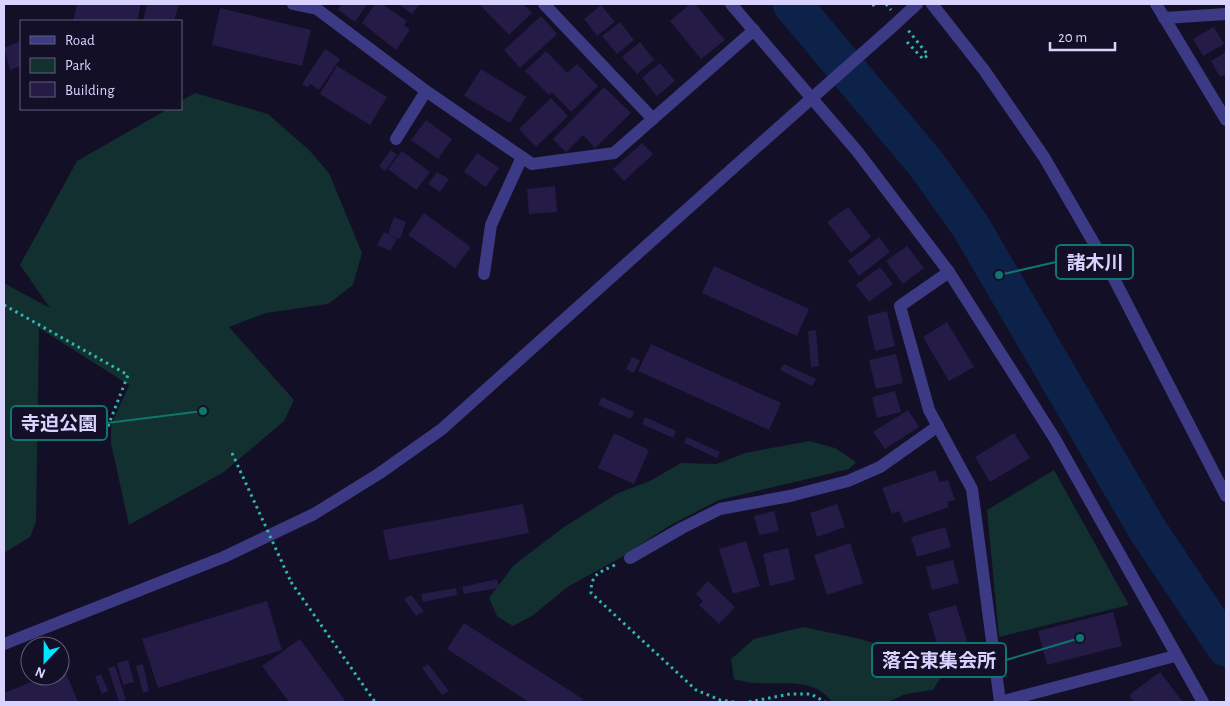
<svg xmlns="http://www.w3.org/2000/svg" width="1230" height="706" font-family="'Alegreya Sans','Noto Sans JP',sans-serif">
	<rect width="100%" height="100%" fill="#130f26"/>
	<g fill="#12302f">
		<polygon points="195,93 268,114 309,150 329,173 362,253 353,285 328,304 266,313 229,327 294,400 284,421 224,472 129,525 111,443 111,425 129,385 39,328 36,522 30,537 4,553 4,283 50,308 20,265 77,161 168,109 181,109 181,101"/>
		<polygon points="809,441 835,448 856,462 849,469 719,500 669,526 620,558 569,586 532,616 513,626 497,616 489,598 514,565 564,527 618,493 650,481 681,463 717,464 745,453"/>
		<polygon points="1054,470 1129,605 999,637 987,510"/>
		<path d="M 803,627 L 861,639 L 918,658 L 941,677 L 933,690 L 906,694 L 887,702 L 832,702 C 814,677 784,685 757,683 C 749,683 741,681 734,679 L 731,659 L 754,639 Z"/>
	</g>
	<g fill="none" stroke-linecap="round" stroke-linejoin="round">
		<polyline stroke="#0c2248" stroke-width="39" points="792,4 927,165 971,227 1147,529 1226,647"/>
	</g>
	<g fill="#241b47">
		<polygon points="77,4 141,4 137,21 73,21"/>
		<polygon points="147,4 179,4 174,21 143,21"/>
		<polygon points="342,4 367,4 355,22 338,10"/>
		<polygon points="375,4 382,4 407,21 404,25 410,30 396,50 362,23"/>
		<polygon points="398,4 420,4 412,14"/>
		<polygon points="479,4 523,4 532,13 509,35"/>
		<polygon points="690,4 695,4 725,40 701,59 670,21"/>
		<polygon points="601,5 615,22 597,36 584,19"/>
		<polygon points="220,8 311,30 302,66 212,45"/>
		<polygon points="541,16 557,34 520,68 504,50"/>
		<polygon points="620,22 634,40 617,54 602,36"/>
		<polygon points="1214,27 1224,44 1203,56 1193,39"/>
		<polygon points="21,41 21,66 10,70 4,48"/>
		<polygon points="640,42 654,60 637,74 622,57"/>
		<polygon points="325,49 340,59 319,90 310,84 308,87 302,84"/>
		<polygon points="546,51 567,73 577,64 598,86 571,112 552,92 549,95 525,71"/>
		<polygon points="1226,52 1226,74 1220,77 1211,61"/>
		<polygon points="660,63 675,81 657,96 642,78"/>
		<polygon points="337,66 387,97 370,125 320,94"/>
		<polygon points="481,69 526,97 510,123 464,96"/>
		<polygon points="604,87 631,113 595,148 583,135 566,152 553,139"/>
		<polygon points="551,98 568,116 536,147 519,129"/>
		<polygon points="426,120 452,139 438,159 411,140"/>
		<polygon points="642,143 653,154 624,181 613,169"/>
		<polygon points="391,150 397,155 385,171 379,166"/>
		<polygon points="402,151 430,172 416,190 388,169"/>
		<polygon points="477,153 499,168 486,187 464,172"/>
		<polygon points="437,172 449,179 440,192 428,184"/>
		<polygon points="555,186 557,212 529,214 527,189"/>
		<polygon points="848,207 871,237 851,253 827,222"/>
		<polygon points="424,213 471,247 455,268 408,235"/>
		<polygon points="394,217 406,222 400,239 390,235 397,239 390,251 377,245 384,232 388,234"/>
		<polygon points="879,237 890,252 859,276 848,261"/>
		<polygon points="907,246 924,268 903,284 886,261"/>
		<polygon points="714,266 809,309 797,336 702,293"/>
		<polygon points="880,267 893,284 869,302 856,285"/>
		<polygon points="887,311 895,346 875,351 867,316"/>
		<polygon points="947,322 974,367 949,381 923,337"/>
		<polygon points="816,330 819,366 811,367 808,331"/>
		<polygon points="651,344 781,403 769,430 638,371"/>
		<polygon points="896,354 903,383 876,389 869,360"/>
		<polygon points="632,357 640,360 634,373 626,369"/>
		<polygon points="784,364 816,379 812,386 780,370"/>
		<polygon points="895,391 901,412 877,418 872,397"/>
		<polygon points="602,397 634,412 631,419 598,405"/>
		<polygon points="908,410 919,427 885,449 873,432"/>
		<polygon points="645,417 676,431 673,438 642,424"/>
		<polygon points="614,433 649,450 634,484 598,468"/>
		<polygon points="1014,433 1030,458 990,482 975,457"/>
		<polygon points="687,437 720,452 717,458 684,443"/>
		<polygon points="935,470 940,482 948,480 955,500 947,502 949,507 904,523 899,511 892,514 882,488"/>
		<polygon points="523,504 529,533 389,560 383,530"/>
		<polygon points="837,504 845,527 817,537 810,513"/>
		<polygon points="774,511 779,531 759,535 754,516"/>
		<polygon points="945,527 951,547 917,557 911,537"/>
		<polygon points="746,541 760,586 733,594 719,549"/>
		<polygon points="850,543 863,583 827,595 814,555"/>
		<polygon points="788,548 795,580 770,586 763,554"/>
		<polygon points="953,560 959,583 932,590 926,567"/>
		<polygon points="497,579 499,588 464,594 462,587"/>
		<polygon points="708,581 735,607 719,624 699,605 703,601 696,594"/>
		<polygon points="456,588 457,595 423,602 421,594"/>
		<polygon points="411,595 424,611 416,616 404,599"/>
		<polygon points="267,601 282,650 158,688 142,639"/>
		<polygon points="956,605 972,657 951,663 947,650 940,653 928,613"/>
		<polygon points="1113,612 1122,646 1047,665 1038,631"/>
		<polygon points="464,623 583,699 581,702 529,702 447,649"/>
		<polygon points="300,639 346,702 289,702 262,666"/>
		<polygon points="128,660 134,682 123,685 117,663"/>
		<polygon points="143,664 149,691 143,693 136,666"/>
		<polygon points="428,664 449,691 442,695 422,668"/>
		<polygon points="115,666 126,700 119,702 108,668"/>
		<polygon points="64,668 78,702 4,702 4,693 45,676 60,676 60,670"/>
		<polygon points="1160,672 1183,702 1134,702 1129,695"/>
		<polygon points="101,674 108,691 102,694 95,677"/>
	</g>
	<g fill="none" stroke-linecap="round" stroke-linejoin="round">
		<g stroke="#2fb8b0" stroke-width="3" stroke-dasharray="2.5 4" stroke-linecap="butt">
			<polyline points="873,4 875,8"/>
			<polyline points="4,305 128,375 105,434"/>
			<path d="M 615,565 C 599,573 591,573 591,593 L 696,690 L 720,700 L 734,702"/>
			<polyline points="291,582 375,702"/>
			<polyline points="749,702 790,694 811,694 825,702"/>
		</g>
		<g stroke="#3d3a85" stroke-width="12">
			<polyline points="293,4 317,9 426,91 532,164 614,153 754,30"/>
			<polyline points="544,4 653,119"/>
			<polyline points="731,4 857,151 949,272 1055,439 1203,702"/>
			<polyline points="1156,4 1226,120"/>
			<polyline points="1164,18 1226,14"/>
			<polyline points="396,139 426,91"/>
			<polyline points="949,272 900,306 929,410 972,489 1000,702"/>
			<polyline points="484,274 491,225 522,157"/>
			<polyline points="630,558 682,528 720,509 790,496 848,481 880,467 938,426"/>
			<polyline points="1000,702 1175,656"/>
		</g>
		<g stroke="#3d3a85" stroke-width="12">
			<polyline points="932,4 984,70 1044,157 1109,269 1226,496"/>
			<polyline points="892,27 917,4"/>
			<polyline points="4,644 224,557 314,514 380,473 442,429 732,169"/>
		</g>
		<g stroke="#2fb8b0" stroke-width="3" stroke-dasharray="2.5 4" stroke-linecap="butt">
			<polyline points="886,4 891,10"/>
			<polyline points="907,42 923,59 928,55 908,30"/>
			<polyline points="232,453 291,582"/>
		</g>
		<polyline stroke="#3d3a85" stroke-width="12" points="732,169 892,27"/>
	</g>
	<path fill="none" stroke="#0f766e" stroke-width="2" d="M999 275L1056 262M203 411L107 423M1080 638L1006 660"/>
	<g fill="#0f766e" stroke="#130f26" stroke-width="2">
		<circle cx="999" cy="275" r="5"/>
		<circle cx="203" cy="411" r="5"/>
		<circle cx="1080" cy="638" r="5"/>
	</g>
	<g fill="#130f26" stroke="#0f766e" stroke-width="2">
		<rect x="1056" y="245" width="77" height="34" rx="5"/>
		<rect x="11" y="406" width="96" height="34" rx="5"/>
		<rect x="872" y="643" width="134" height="34" rx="5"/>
	</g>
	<g font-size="19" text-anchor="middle" font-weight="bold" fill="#d9d4ff">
		<text x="1095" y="269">諸木川</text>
		<text x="59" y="430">寺迫公園</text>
		<text x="939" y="667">落合東集会所</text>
	</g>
	<rect width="1230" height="706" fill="none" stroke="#d9d4ff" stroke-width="10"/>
	<rect x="20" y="20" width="162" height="90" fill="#130f26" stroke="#625e7d"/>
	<rect x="30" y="36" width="25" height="8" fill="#3d3a85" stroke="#625e7d"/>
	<text x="65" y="45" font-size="15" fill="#d9d4ff">Road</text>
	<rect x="30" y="58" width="25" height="15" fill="#12302f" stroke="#625e7d"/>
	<text x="65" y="70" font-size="15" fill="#d9d4ff">Park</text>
	<rect x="30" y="82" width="25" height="15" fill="#241b47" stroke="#625e7d"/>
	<text x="65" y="95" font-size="15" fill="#d9d4ff">Building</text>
	<g transform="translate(45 661) rotate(202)"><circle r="24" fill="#130f26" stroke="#625e7d"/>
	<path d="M0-4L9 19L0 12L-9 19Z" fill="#00e5ff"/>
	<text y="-8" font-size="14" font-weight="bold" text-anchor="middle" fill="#d9d4ff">N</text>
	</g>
	<path d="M1050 42v8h65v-8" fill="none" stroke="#d9d4ff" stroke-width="2.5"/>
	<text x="1058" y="42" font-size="15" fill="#d9d4ff" stroke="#130f26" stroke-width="4" paint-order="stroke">20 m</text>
</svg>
